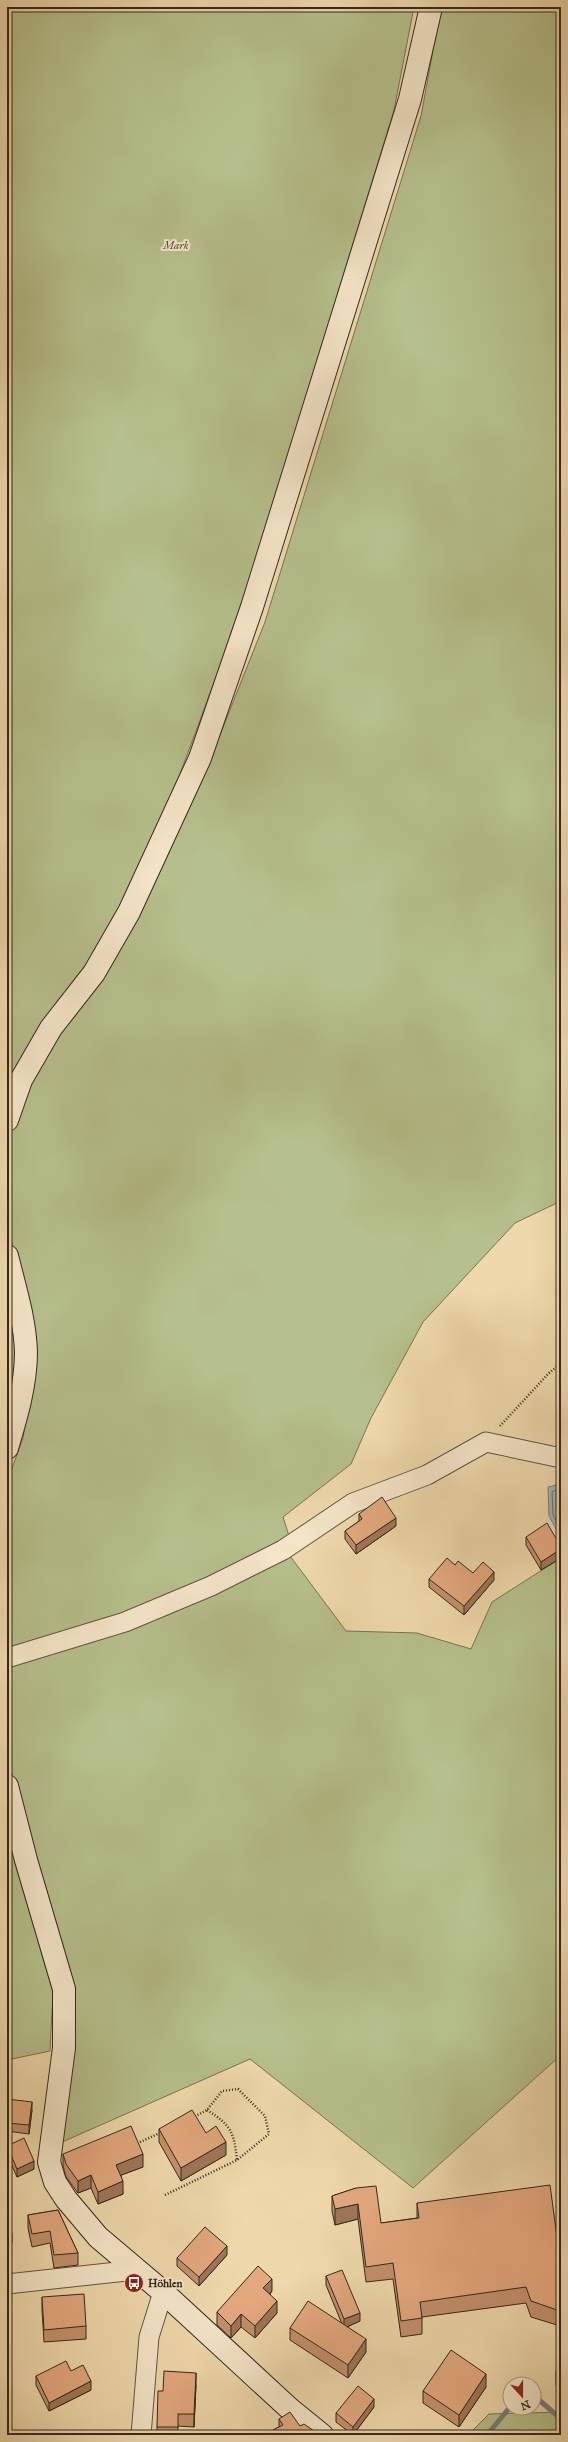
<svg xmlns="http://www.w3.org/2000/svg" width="568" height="2442" font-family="'IM FELL Great Primer',serif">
	<rect width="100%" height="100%" fill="#efd9ac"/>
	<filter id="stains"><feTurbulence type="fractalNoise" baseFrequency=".005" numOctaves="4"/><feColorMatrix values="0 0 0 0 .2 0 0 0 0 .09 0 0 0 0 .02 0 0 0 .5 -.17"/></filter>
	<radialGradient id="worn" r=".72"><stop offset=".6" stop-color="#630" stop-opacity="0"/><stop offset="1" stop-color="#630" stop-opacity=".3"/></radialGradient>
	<g fill="#b6c08c" stroke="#747456">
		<polygon points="7,7 414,7 394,110 238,618 180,774 133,882 206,770 265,622 421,116 441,7 561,7 561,1201 515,1223 423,1322 371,1418 351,1464 283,1517 289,1536 210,1579 121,1614 14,1647 7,1643 7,1482 23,1438 30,1395 32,1324 7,1223"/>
		<polygon points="7,1321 19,1350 7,1418"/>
		<polygon points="290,1556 346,1631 417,1633 471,1649 492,1602 561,1558 561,2055 413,2188 250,2059 60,2143 73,2049 34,1862 7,1754 7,1671 11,1664"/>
		<polygon points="7,1825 15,1862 53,1992 50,2051 7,2060"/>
		<polygon points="561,2412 561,2435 468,2435 489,2414"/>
	</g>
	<polygon fill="#a0b7b6" stroke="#747e7a" points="561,1484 561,1538 549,1516 548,1487"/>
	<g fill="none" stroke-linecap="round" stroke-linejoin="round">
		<polyline stroke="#69706a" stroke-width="1" points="561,1488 552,1492 553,1515 561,1530"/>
		<g stroke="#747e7a" stroke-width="5">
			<polyline points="534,2400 538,2399 561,2419"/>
			<polyline points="487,2435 510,2407"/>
		</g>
		<defs>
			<g id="street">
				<polyline points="7,1658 125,1622 211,1586 283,1550 353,1503 427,1475 486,1442 561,1458"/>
				<polyline points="7,2284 136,2270"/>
				<polyline points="141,2435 149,2337 163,2292"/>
			</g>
			<g id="secondary">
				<polyline points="7,1120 21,1080 51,1028 94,973 129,912 200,758 252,607 410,99 431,7"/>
				<path d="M 7,1256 C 15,1288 25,1320 26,1352 C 26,1385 16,1418 7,1448"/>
				<polyline points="7,1786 26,1860 64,1989 64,2048 49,2162 55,2182 66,2199 98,2237 163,2292 290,2409 322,2435"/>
			</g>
		</defs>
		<use href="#street" stroke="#615542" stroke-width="21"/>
		<use href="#secondary" stroke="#32291f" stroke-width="24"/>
		<g stroke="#32291f" stroke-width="2.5" stroke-dasharray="1 2" stroke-linecap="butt">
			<polyline points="500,1426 548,1374 561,1363"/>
			<path d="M 207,2110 C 231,2125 234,2132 237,2160"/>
			<polyline points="140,2142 160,2133"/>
			<polyline points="165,2195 237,2160 269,2134 265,2116 238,2089 222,2091 207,2110 194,2117"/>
		</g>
		<use href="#street" stroke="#f5e6c9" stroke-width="19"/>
		<use href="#secondary" stroke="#f5e6c9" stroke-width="22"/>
	</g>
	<g fill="#c4916d" stroke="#32291f">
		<polygon points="359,1514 396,1526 356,1554 345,1539 345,1531 359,1521"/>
		<polygon points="526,1537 561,1547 561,1558 541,1570 526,1545"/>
		<polygon points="455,1565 473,1573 494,1580 464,1615 429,1587 429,1579"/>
		<polygon points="7,2099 32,2110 29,2134 7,2131"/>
		<polygon points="159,2129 226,2155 181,2181 159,2142"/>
		<polygon points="7,2146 34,2169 17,2177 7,2155"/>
		<polygon points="63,2154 143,2167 121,2175 123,2194 98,2204 91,2188 78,2193 66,2177 63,2166"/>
		<polygon points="356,2188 381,2223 417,2218 417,2203 561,2267 561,2298 558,2299 557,2325 531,2317 526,2303 422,2317 422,2334 401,2337 393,2279 366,2282 358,2219 335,2225 332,2211 332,2196"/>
		<polygon points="58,2210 78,2253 78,2265 54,2268 50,2243 32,2247 28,2228 28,2215"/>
		<polygon points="227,2255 199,2286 177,2266 177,2258"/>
		<polygon points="326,2276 360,2321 347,2327 366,2352 348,2378 290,2340 290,2328 342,2324 326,2285"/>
		<polygon points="272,2291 270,2294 277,2313 255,2338 241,2327 231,2338 217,2325 217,2312"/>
		<polygon points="42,2297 86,2326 86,2339 44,2342 42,2310"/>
		<polygon points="561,2358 561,2397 560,2395 556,2385 556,2372"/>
		<polygon points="36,2376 91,2390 49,2411 36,2385"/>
		<polygon points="196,2385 194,2427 178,2426 178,2435 157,2435 157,2427 163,2391"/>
		<polygon points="486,2387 459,2427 423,2403 423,2391"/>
		<polygon points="374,2407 353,2435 336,2422 336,2413"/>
		<polygon points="279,2419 300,2426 318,2435 273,2435 273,2430 279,2427"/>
	</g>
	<g fill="#a07659" stroke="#32291f">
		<polygon points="396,1518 396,1526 356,1554 356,1545"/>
		<polygon points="561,1549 561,1558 541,1570 541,1562"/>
		<polygon points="494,1572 494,1580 464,1615 464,1606"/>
		<polygon points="32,2102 32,2110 29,2134 29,2125"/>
		<polygon points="226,2142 226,2155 181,2181 181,2168"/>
		<polygon points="143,2154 143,2167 116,2177 116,2165"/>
		<polygon points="34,2161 34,2169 17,2177 17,2169"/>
		<polygon points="91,2175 91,2188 78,2193 78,2181"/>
		<polygon points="123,2181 123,2194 98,2204 98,2192"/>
		<polygon points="358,2204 358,2219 335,2225 335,2209"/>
		<polygon points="12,2234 12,2243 7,2246 7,2237"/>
		<polygon points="227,2246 227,2255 199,2286 199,2277"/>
		<polygon points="272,2279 272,2291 263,2301 263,2288"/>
		<polygon points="277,2301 277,2313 255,2338 255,2326"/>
		<polygon points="360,2313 360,2321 344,2328 344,2319"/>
		<polygon points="241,2314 241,2327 231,2338 231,2326"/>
		<polygon points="366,2339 366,2352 348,2378 348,2365"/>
		<polygon points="196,2373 196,2385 194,2427 194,2414"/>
		<polygon points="486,2374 486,2387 459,2427 459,2415"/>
		<polygon points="91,2381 91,2390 49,2411 49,2403"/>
		<polygon points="374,2399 374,2407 353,2435 353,2427"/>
	</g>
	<g fill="#e4a97f" stroke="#32291f">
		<polygon points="382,1497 396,1518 356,1545 345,1531 362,1519 359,1514"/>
		<polygon points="547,1523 561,1547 561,1549 541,1562 526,1537"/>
		<polygon points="447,1558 455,1565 458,1561 473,1573 483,1562 494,1572 464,1606 429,1579"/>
		<polygon points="7,2099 32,2102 29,2125 7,2123"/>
		<polygon points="192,2110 206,2133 216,2126 226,2142 181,2168 159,2129"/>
		<polygon points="131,2126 143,2154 116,2165 123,2181 98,2192 91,2175 78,2181 66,2164 63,2154"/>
		<polygon points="24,2138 34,2161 17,2169 7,2146"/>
		<polygon points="550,2185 561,2267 561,2283 558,2283 557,2310 531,2301 526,2287 420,2302 422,2318 401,2321 393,2263 366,2267 358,2204 335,2209 332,2196 356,2188 376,2186 381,2223 419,2218 417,2203"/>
		<polygon points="58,2210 78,2253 54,2255 50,2231 32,2234 28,2215"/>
		<polygon points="205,2227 227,2246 199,2277 177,2258"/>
		<polygon points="7,2228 12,2234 7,2237"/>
		<polygon points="258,2266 272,2279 263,2288 277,2301 255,2326 241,2314 231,2326 217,2312"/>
		<polygon points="342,2270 360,2313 344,2319 326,2276"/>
		<polygon points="84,2294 86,2326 44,2330 42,2297"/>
		<polygon points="308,2301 366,2339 348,2365 290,2328"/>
		<polygon points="451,2350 486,2374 459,2415 423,2391"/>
		<polygon points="561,2358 561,2384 560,2383 556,2372 558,2361"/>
		<polygon points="66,2361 71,2371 83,2365 91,2381 49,2403 36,2376"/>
		<polygon points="164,2371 196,2373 194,2414 178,2414 178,2427 157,2427 158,2391 163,2391"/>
		<polygon points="358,2386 374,2399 353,2427 336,2413"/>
		<polygon points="290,2412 300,2426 304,2424 317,2433 318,2435 276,2435 273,2430 283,2425 279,2419"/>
		<polygon points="94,2433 120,2434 120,2435 94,2435"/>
	</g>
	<defs>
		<symbol id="bus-disc" viewBox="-11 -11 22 22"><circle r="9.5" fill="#8f2418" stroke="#f5e6c9"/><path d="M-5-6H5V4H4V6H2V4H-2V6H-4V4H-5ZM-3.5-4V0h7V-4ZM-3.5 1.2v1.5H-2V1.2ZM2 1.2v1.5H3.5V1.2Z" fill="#fff"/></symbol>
	</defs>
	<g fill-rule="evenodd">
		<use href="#bus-disc" x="123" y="2272" width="22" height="22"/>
	</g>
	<g text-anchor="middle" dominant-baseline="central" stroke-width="4" stroke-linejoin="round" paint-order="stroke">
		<g font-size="11" font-style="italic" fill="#534f3a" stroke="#f5e6c9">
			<text x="176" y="245">Mark</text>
		</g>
		<g font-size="11" font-weight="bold" fill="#32291f" stroke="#f5e6c9" text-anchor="start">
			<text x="148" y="2283">Höhlen</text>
		</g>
	</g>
	<rect width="568" height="2442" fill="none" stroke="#efd9ac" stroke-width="24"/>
	<rect x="8" y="8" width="552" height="2426" fill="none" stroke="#32291f" stroke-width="2"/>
	<rect x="12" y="12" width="544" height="2418" fill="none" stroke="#32291f"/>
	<g transform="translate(522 2396) rotate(159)"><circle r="19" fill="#f5e6c9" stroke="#a79a85"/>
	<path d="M0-3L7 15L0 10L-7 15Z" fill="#8f2418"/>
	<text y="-6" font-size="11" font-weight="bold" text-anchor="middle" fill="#32291f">N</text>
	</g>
	<rect width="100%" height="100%" filter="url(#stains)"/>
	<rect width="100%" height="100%" fill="url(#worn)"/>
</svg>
